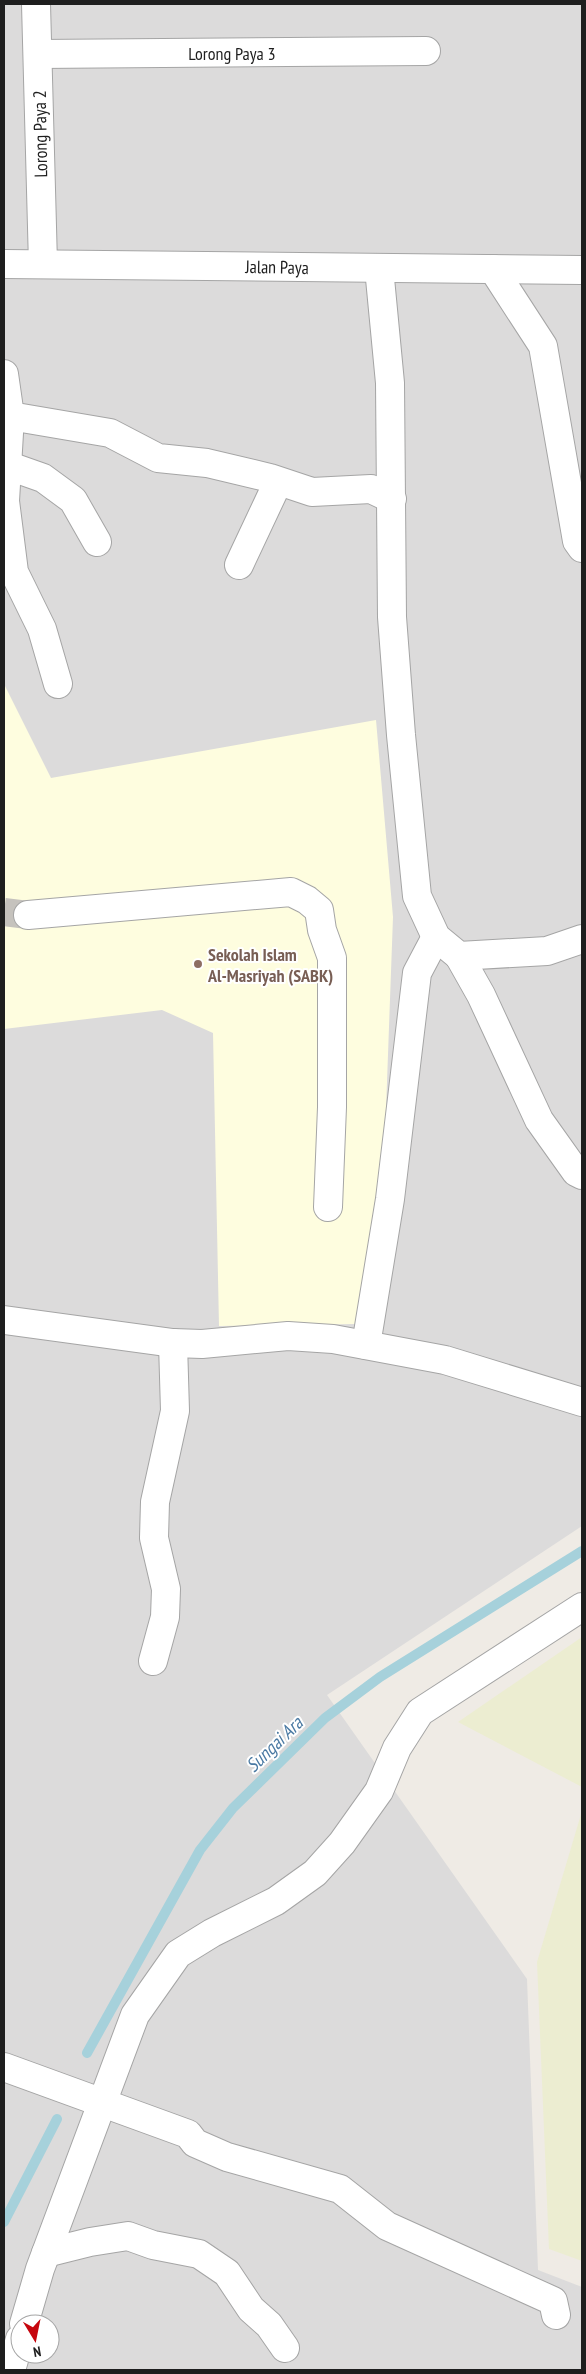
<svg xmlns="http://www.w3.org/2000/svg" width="586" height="2374" font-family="'PT Sans Narrow',sans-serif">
	<rect width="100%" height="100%" fill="#efebe5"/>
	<path fill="#dcdbdb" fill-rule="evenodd" d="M 4,4 L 582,4 L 582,1526 L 327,1695 L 527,1979 L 538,2270 L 582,2287 L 582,2370 L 4,2370 ZM 20,2324 L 50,2324 L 50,2354 L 20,2354 Z"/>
	<polygon fill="#fefddf" points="4,684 51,778 376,720 393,917 385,1137 356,1324 219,1326 213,1033 162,1010 4,1029"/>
	<g fill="#ecedd1">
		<polygon points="582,1637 582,1787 458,1722"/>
		<polygon points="582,1811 582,2261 549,2249 537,1962"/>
	</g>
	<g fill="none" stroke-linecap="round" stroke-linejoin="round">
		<g stroke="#a6d1db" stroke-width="10">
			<polyline points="87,2053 200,1850 233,1808 325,1718 380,1677 582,1551"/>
			<polyline points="4,2222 57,2119"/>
		</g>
		<polyline stroke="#c5c2bd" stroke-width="28" stroke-dasharray="28 14" stroke-linecap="butt" points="4,912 28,915"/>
		<defs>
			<g id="minor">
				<polyline points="36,4 43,264"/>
				<polyline points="38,54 426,51"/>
				<polyline points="4,264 582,270"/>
				<polyline points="379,268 390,383 392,617 401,735 417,896 436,937 459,956 547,951 582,939"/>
				<polyline points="493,269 543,346 577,541 582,548"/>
				<polyline points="4,374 10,416 5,501 14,572 42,629 58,684"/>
				<polyline points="10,416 110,433 158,458 207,463 270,478 312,492 371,489 392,499"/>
				<polyline points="9,466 43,478 73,500 97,542"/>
				<polyline points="239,565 278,482"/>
				<polyline points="28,915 291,892 307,900 319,910 322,930 332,958 332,1107 328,1207"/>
				<polyline points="459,956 481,995 539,1120 576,1172 582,1175"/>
				<polyline points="4,1320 173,1343 202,1344 288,1336 333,1339 445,1360 582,1402"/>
				<polyline points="366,1345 390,1199 417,973 436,937"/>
				<polyline points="153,1661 165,1617 166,1589 154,1538 155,1502 175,1411 173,1343"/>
				<polyline points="4,2067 188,2134 195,2143 227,2157 340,2189 387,2226 553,2301 556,2315"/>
				<polyline points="46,2253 90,2242 128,2236 153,2245 199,2254 227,2273 251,2309 269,2325 285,2348"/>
				<polyline points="24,2324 40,2269 135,2015 178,1954 212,1933 276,1901 315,1873 342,1843 379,1791 397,1748 420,1712 582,1607"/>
				<polyline points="11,2370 20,2339"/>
			</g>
		</defs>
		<use href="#minor" stroke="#a5a5a5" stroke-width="30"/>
		<use href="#minor" stroke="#fff" stroke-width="28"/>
	</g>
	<circle fill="#8d6e63" stroke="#fff" stroke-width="2" cx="198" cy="964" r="5"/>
	<g text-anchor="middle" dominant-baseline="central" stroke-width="4" stroke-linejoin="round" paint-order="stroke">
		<g font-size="18" fill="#1e1e1e" stroke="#fff">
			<text x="232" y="53">Lorong Paya 3</text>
			<text transform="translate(40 134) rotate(-91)">Lorong Paya 2</text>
			<text transform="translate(277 267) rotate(1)">Jalan Paya</text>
		</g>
		<g font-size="18" font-weight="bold" fill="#785e54" stroke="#fff" text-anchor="start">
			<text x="208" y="954">Sekolah Islam<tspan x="208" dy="21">Al-Masriyah (SABK)</tspan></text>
		</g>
		<g font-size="19" font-style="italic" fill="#4b7aa3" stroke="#fff">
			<text transform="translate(274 1744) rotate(-44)">Sungai Ara</text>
		</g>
	</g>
	<rect width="586" height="2374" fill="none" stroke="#1e1e1e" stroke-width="10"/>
	<g transform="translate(35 2339) rotate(170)"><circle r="24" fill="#ffffff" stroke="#a5a5a5"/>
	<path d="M0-4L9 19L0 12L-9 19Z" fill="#c6060e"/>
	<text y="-8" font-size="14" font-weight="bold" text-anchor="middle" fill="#1e1e1e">N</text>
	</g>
</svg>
